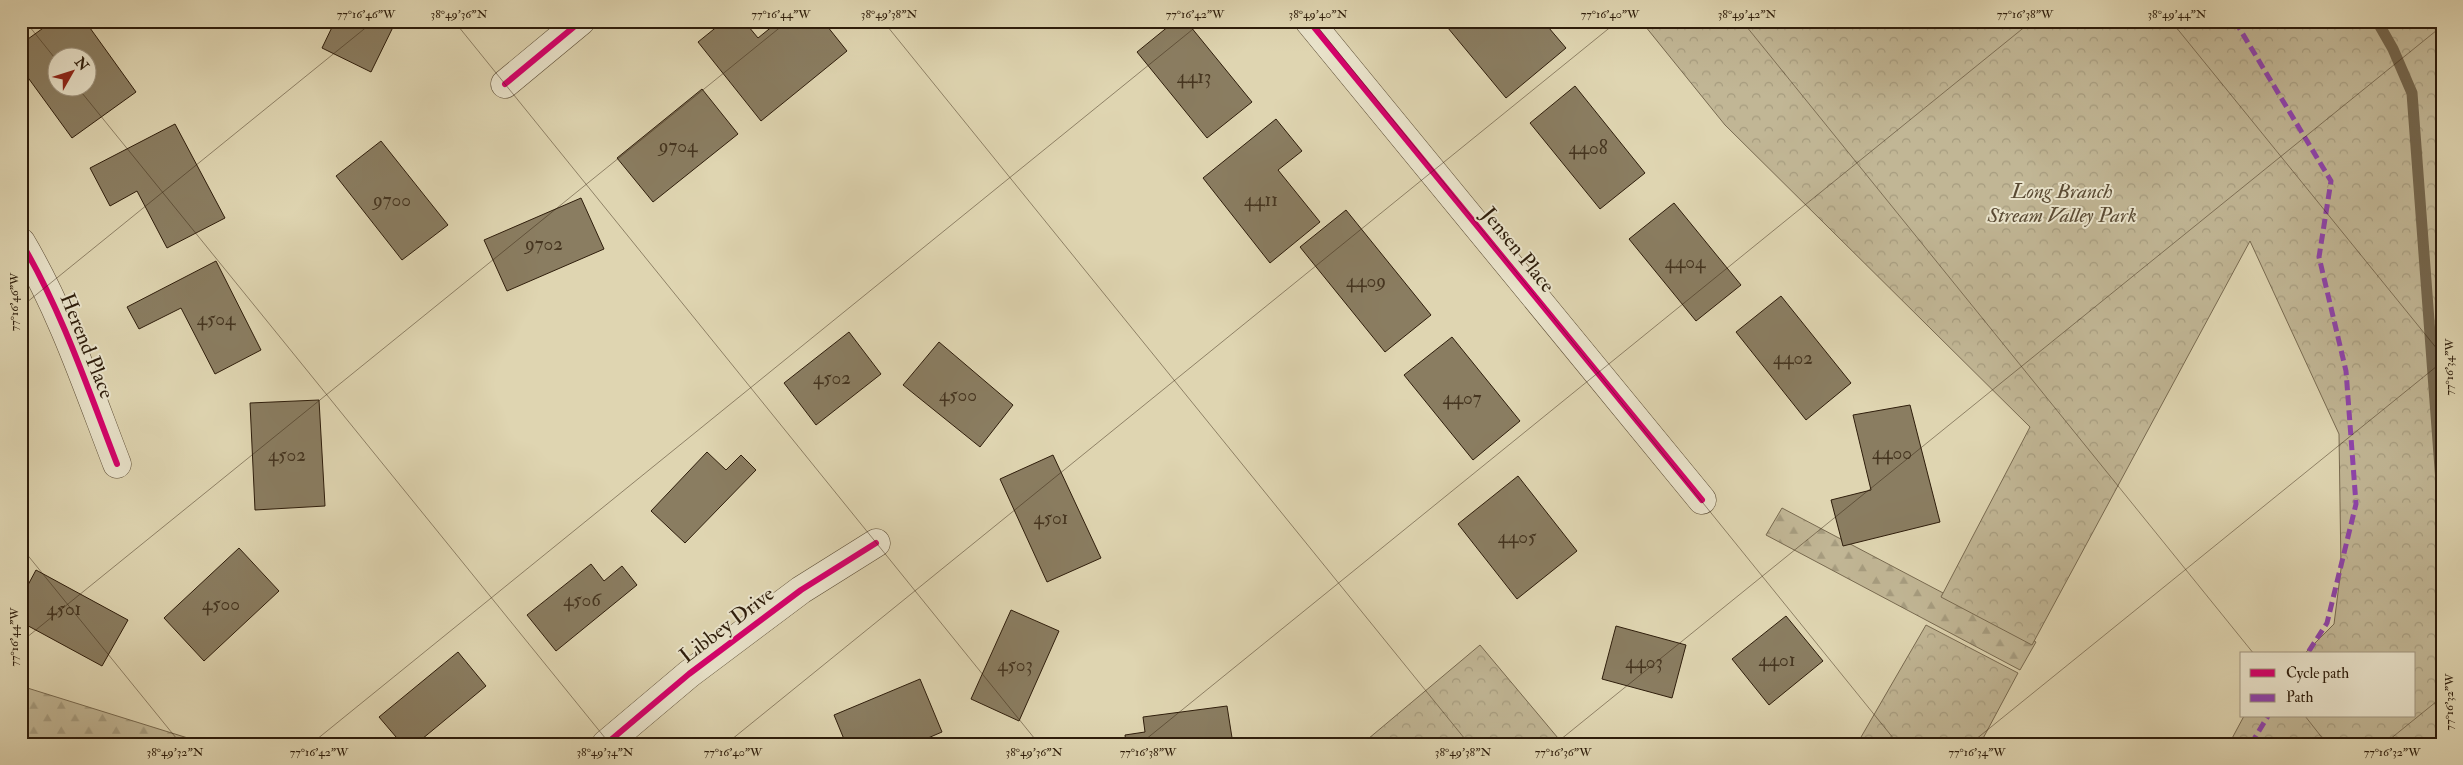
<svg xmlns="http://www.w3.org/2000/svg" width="2463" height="765" font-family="'IM FELL Double Pica',serif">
	<defs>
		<pattern id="forest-firs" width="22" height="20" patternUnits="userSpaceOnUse" patternTransform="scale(1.25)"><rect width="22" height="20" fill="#c1b695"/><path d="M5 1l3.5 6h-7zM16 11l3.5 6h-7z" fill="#a69c7f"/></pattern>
		<pattern id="park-crowns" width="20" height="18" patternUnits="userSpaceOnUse" patternTransform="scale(1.25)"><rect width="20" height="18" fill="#c1b695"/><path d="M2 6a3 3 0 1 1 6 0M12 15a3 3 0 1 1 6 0" fill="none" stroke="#a69c7f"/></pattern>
	</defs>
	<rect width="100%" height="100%" fill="#dfd5b1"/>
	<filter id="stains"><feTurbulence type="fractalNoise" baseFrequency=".004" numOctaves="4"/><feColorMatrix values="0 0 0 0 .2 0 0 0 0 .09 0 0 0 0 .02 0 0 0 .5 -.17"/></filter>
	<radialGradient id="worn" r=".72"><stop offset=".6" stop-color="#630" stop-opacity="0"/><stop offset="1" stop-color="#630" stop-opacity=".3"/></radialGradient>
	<g fill="url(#forest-firs)" stroke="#786a50">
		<polygon points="1782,508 2036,642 2020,670 1766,535"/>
		<polygon points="21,686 207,744 21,744"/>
	</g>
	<g fill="url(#park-crowns)" stroke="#786a50">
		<polygon points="1641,21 2442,21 2442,744 2229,744 2244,716 2414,716 2414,654 2304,654 2334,624 2341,569 2339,434 2250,241 2032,645 1941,597 2030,427 1725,125"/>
		<polygon points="1926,625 2018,673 1980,744 1857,744"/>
		<polygon points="1480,645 1563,744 1362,744"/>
	</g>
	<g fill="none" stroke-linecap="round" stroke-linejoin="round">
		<polyline stroke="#74664d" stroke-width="11" points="2377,21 2393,49 2412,93 2442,495"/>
	</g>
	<g fill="#8a7d61" stroke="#2e1d0b" fill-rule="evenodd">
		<path d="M 53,21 L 85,21 L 136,92 L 72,138 L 21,68 L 21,44 ZM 58,58 L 88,58 L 88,88 L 58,88 Z"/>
		<polygon points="335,21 396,21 371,72 322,48"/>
		<polygon points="724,21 744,21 758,38 779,21 823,21 847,51 761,121 698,42"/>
		<polygon points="1175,21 1186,21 1252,102 1207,138 1137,52"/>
		<polygon points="1444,21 1543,21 1566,48 1506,98 1443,22"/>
		<polygon points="1575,86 1645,173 1600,209 1530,123"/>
		<polygon points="702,89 738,134 653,202 617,158"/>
		<polygon points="1276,119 1302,151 1278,170 1320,222 1270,263 1203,178"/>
		<polygon points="175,124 225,218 167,248 137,191 110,206 90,168"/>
		<polygon points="381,141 448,225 402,260 336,176"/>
		<polygon points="581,198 604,249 507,291 484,240"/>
		<polygon points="1674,203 1741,285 1696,321 1629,239"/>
		<polygon points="1346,210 1431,315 1385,352 1300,247"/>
		<polygon points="216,261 261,350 215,374 181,308 139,329 127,307"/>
		<polygon points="1781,296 1851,383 1806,420 1736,332"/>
		<polygon points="849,332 881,374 816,425 784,383"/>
		<polygon points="1452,337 1520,421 1473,460 1404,375"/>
		<polygon points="939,342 1013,405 980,447 903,385"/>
		<polygon points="319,400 325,506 255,510 250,403"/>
		<polygon points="1910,405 1940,522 1843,546 1831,500 1871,490 1853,415"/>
		<polygon points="707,452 726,470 741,455 756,470 685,543 651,511"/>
		<polygon points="1053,455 1101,558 1047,582 1000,479"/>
		<polygon points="1518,476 1577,551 1517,599 1458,524"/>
		<polygon points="239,548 279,591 204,661 164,618"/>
		<polygon points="591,564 604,581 622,566 637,585 556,651 527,615"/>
		<polygon points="36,570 128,620 102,666 21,622 21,598"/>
		<polygon points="1011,610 1059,631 1019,721 971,699"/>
		<polygon points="1786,616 1823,661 1769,705 1732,659"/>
		<polygon points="1616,626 1686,645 1672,698 1602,679"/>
		<polygon points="458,652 486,686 416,744 402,744 379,717"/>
		<polygon points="920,679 942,732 914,744 846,744 834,715"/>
		<polygon points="1227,706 1233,744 1126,744 1125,735 1145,732 1143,717"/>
	</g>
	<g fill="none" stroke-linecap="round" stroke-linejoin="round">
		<defs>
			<g id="minor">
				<polyline points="1309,21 1702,500"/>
				<polyline points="505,84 581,21"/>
				<path d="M 21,242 C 62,311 88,389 117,464"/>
				<polyline points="606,744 689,674 801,590 876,543"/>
			</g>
		</defs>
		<use href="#minor" stroke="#5a4b34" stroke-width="29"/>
		<use href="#minor" stroke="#eae4cc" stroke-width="28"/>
		<g stroke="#8e44ad" stroke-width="5" stroke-dasharray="10 5" stroke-linecap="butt">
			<polyline points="2235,21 2331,181 2319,257 2346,371 2356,504 2327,623 2307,654"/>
			<polyline points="2251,744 2268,716"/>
		</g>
		<defs>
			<g id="cycleway">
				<polyline points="1309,21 1702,500"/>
				<polyline points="505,84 581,21"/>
				<path d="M 21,242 C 62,311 88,389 117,464"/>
				<polyline points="606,744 689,674 801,590 876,543"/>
			</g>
		</defs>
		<use href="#cycleway" stroke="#eae4cc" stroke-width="9"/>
		<use href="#cycleway" stroke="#d6006c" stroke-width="6"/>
	</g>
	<path fill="none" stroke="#2e1d0b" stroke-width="1" stroke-opacity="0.45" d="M 25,21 L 58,62M 454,21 L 1039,744M 883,21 L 1469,744M 1313,21 L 1898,744M 1742,21 L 2254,654M 2171,21 L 2442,355M 78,88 L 610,744M 21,307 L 374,21M 21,547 L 181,744M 21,642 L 788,21M 2305,716 L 2327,744M 311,744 L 1203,21M 726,744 L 1618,21M 1140,744 L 2032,21M 1555,744 L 2442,26M 1970,744 L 2442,362M 2384,744 L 2442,697"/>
	<g text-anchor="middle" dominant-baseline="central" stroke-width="4" stroke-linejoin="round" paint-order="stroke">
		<g font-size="19" fill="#453520">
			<text x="1194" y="77">4413</text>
			<text x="678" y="146">9704</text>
			<text x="1588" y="148">4408</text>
			<text x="392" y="200">9700</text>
			<text x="1261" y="200">4411</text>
			<text x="544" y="244">9702</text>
			<text x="1685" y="262">4404</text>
			<text x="1366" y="281">4409</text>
			<text x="216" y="319">4504</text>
			<text x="1793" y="358">4402</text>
			<text x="832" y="378">4502</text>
			<text x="958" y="395">4500</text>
			<text x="1462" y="398">4407</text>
			<text x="1892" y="453">4400</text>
			<text x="287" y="455">4502</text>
			<text x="1051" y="518">4501</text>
			<text x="1517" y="537">4405</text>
			<text x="582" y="600">4506</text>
			<text x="221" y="604">4500</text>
			<text x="64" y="609">4501</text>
			<text x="1777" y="660">4401</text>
			<text x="1644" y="662">4403</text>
			<text x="1015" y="665">4503</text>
		</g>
		<g font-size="21" font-style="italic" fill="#5a4b34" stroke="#eae4cc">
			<text x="2062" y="191">Long Branch<tspan x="2062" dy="24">Stream Valley Park</tspan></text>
		</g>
		<g font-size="21" fill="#2e1d0b" stroke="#eae4cc">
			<text transform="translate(1518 250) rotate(51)">Jensen Place</text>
			<text transform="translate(87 346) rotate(68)">Herend Place</text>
			<text transform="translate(727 625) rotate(-37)">Libbey Drive</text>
		</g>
	</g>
	<rect width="2463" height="765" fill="none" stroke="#dfd5b1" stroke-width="55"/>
	<rect x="2240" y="652" width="175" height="65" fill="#eae4cc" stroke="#9f947f"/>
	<rect x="2250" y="669" width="25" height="8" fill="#d6006c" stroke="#9f947f"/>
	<text x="2286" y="678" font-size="15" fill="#2e1d0b">Cycle path</text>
	<rect x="2250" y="694" width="25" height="8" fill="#8e44ad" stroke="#9f947f"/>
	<text x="2286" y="702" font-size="15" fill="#2e1d0b">Path</text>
	<g transform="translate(72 72) rotate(51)"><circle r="24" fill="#eae4cc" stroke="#9f947f"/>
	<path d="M0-4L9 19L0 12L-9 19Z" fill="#8f2418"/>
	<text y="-8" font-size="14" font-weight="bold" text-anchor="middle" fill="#2e1d0b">N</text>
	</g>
	<rect x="28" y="28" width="2408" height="710" fill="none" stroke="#2e1d0b" stroke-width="2"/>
	<g font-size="12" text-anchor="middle" fill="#2e1d0b">
		<text x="366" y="18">77°16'46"W</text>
		<text x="459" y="18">38°49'36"N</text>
		<text x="781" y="18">77°16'44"W</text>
		<text x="889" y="18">38°49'38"N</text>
		<text x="1195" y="18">77°16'42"W</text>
		<text x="1318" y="18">38°49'40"N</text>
		<text x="1610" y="18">77°16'40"W</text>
		<text x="1747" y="18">38°49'42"N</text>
		<text x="2025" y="18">77°16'38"W</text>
		<text x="2177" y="18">38°49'44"N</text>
		<text transform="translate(14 302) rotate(-90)" y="4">77°16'46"W</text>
		<text transform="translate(2449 367) rotate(-90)" y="4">77°16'34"W</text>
		<text transform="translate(14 637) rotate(-90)" y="4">77°16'44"W</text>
		<text transform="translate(2449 702) rotate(-90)" y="4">77°16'32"W</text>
		<text x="175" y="756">38°49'32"N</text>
		<text x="319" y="756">77°16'42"W</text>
		<text x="605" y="756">38°49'34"N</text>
		<text x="733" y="756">77°16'40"W</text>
		<text x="1034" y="756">38°49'36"N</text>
		<text x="1148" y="756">77°16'38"W</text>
		<text x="1463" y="756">38°49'38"N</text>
		<text x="1563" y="756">77°16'36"W</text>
		<text x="1977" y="756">77°16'34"W</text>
		<text x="2392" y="756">77°16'32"W</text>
	</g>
	<rect width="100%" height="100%" filter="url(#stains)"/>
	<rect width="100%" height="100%" fill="url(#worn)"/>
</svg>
